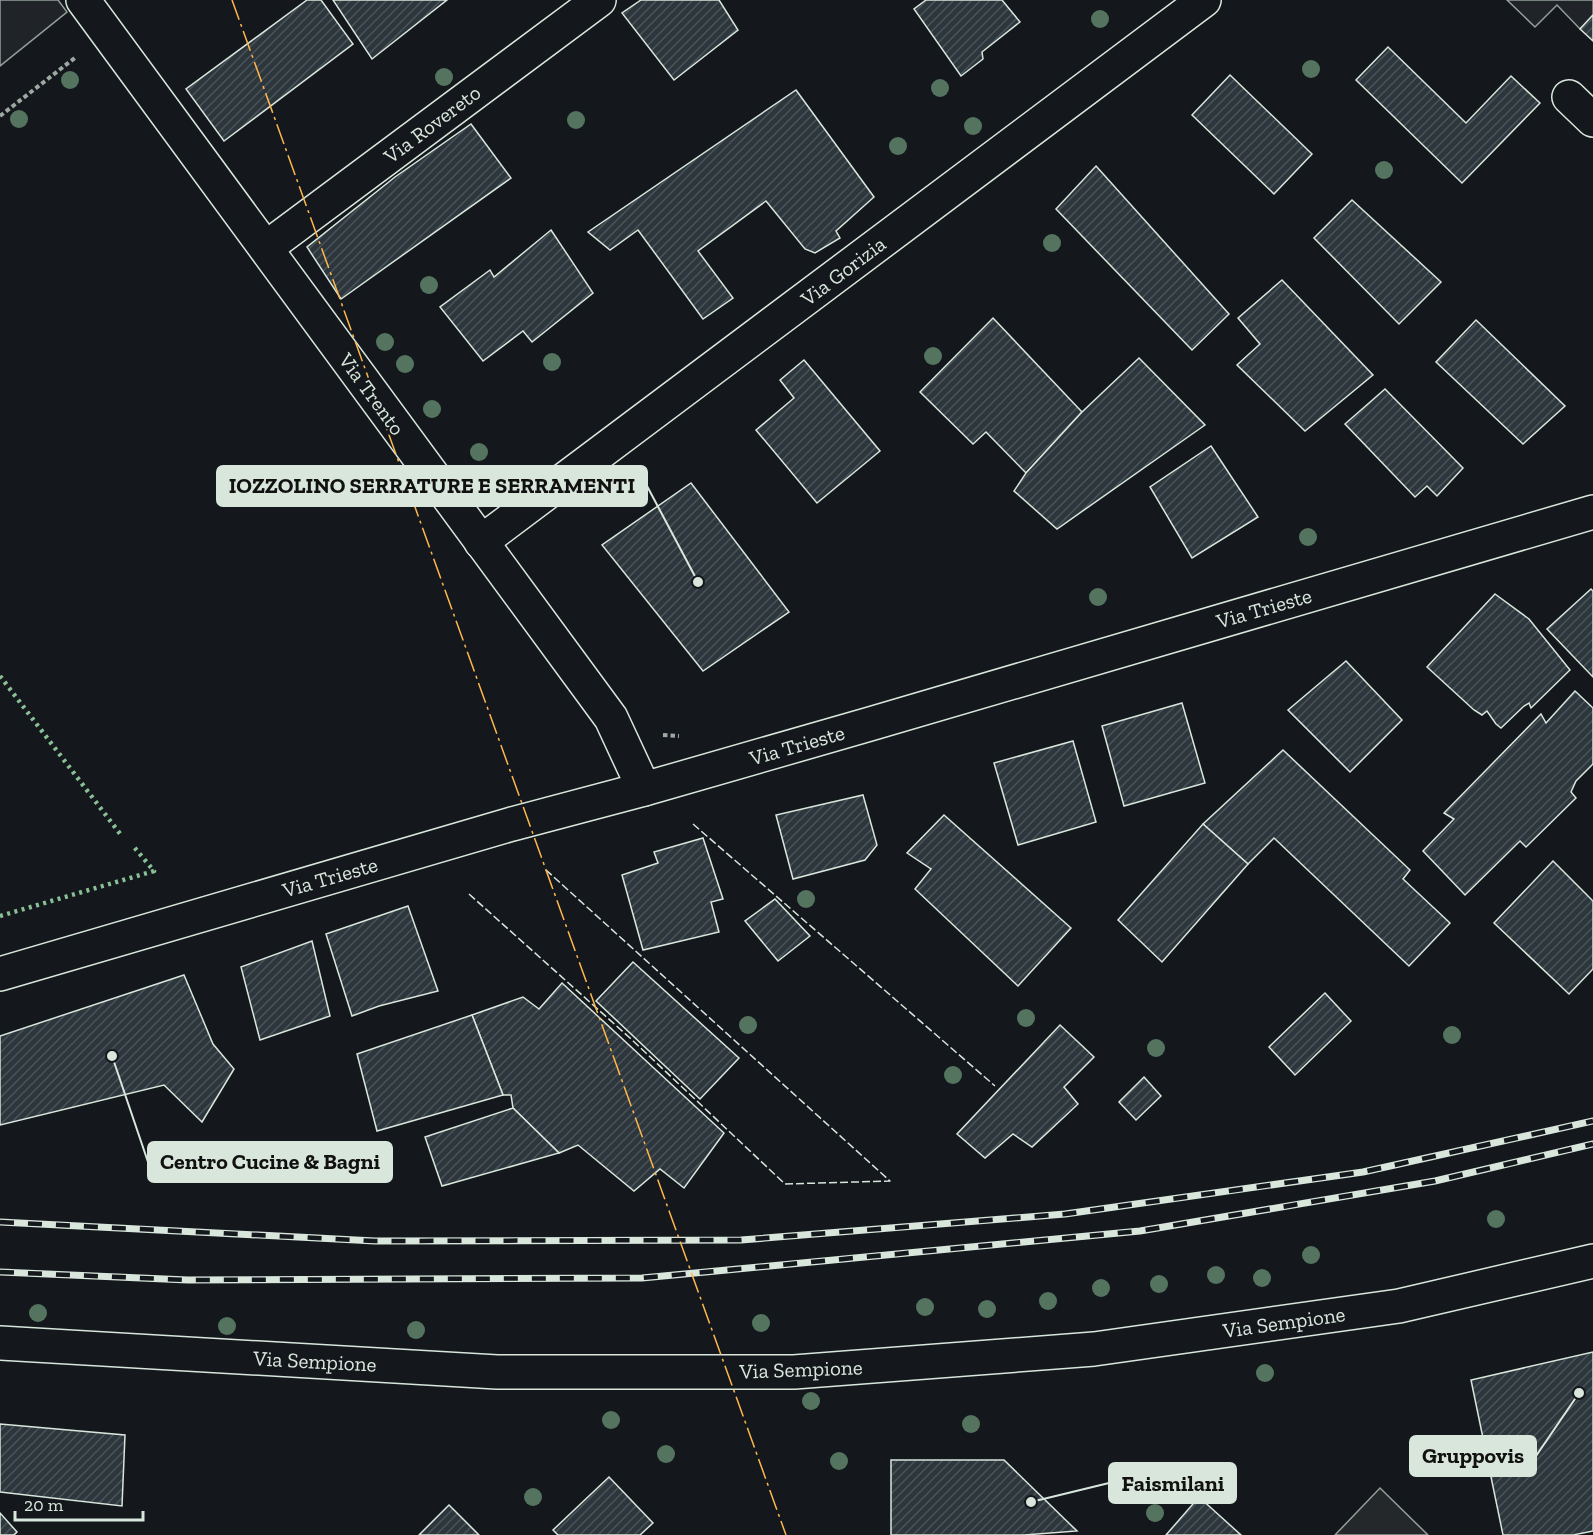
<svg xmlns="http://www.w3.org/2000/svg" width="1593" height="1535" font-family="'Zilla Slab',serif">
	<defs>
		<pattern id="building-hatch" width="6" height="6" patternUnits="userSpaceOnUse" patternTransform="scale(1.5)"><rect width="6" height="6" fill="#2c363c"/><path d="M-1 1l2-2M0 6l6-6M5 7l2-2" fill="none" stroke="#4a5358"/></pattern>
	</defs>
	<rect width="100%" height="100%" fill="#14181c"/>
	<g fill="#202428" stroke="#939e99" stroke-width="1.5">
		<polygon points="0,0 58,0 67,12 0,66"/>
		<polygon points="1507,0 1593,0 1593,15 1580,29 1557,5 1535,27"/>
	</g>
	<polygon fill="#24282b" stroke="#939e99" stroke-width="1.5" points="1380,1488 1428,1535 1335,1535"/>
	<g fill="url(#building-hatch)" stroke="#d8e6dc" stroke-width="1.5">
		<polygon points="307,0 321,0 353,44 224,141 186,89"/>
		<polygon points="333,0 447,0 372,59"/>
		<polygon points="641,0 719,0 738,30 674,80 622,13"/>
		<polygon points="926,0 1002,0 1020,22 982,52 983,59 961,76 914,9"/>
		<polygon points="1593,15 1593,41 1580,29"/>
		<polygon points="1388,47 1466,123 1511,76 1540,103 1462,183 1356,80"/>
		<polygon points="1230,75 1312,154 1274,194 1192,115"/>
		<polygon points="796,90 874,197 836,231 840,238 815,253 805,249 766,201 698,251 733,298 703,319 638,230 610,250 588,232"/>
		<polygon points="471,124 511,178 341,299 307,247 395,177"/>
		<polygon points="1096,166 1229,314 1192,350 1056,209"/>
		<polygon points="1352,200 1441,282 1399,324 1314,238"/>
		<polygon points="551,230 593,293 532,342 523,331 483,361 440,307 490,270 494,277"/>
		<polygon points="1282,280 1373,375 1305,431 1237,365 1260,344 1238,318"/>
		<polygon points="993,318 1082,412 1026,473 986,432 973,444 920,392"/>
		<polygon points="1476,320 1565,406 1523,444 1436,362"/>
		<polygon points="1139,358 1205,425 1057,529 1014,491 1026,473 1082,412"/>
		<polygon points="804,360 880,451 817,503 756,430 794,398 780,380"/>
		<polygon points="1385,389 1463,468 1437,496 1427,486 1415,497 1345,424"/>
		<polygon points="1211,446 1258,517 1192,558 1150,487"/>
		<polygon points="691,483 789,612 703,671 602,545"/>
		<polygon points="1591,589 1593,591 1593,677 1547,629"/>
		<polygon points="1495,594 1529,619 1570,670 1531,708 1529,703 1524,706 1501,728 1496,724 1487,711 1482,715 1474,710 1427,667"/>
		<polygon points="1346,661 1402,720 1350,772 1288,710"/>
		<polygon points="1575,691 1593,708 1593,764 1576,781 1571,792 1576,798 1526,847 1520,841 1465,895 1423,851 1454,819 1444,813 1541,714 1546,723"/>
		<polygon points="1182,703 1205,783 1124,806 1102,726"/>
		<polygon points="1073,741 1096,822 1018,845 994,763"/>
		<polygon points="1283,750 1410,870 1403,879 1450,923 1409,966 1274,838 1248,864 1203,824"/>
		<polygon points="863,795 877,845 865,860 793,879 776,815"/>
		<polygon points="944,815 1071,928 1018,986 915,889 931,869 907,853"/>
		<polygon points="1203,824 1248,864 1162,962 1118,920"/>
		<polygon points="703,838 723,899 711,902 719,932 643,950 622,875 658,863 654,852"/>
		<polygon points="1553,861 1593,901 1593,969 1569,994 1494,923"/>
		<polygon points="775,899 810,936 778,961 745,921"/>
		<polygon points="408,906 438,991 379,1006 352,1016 326,934"/>
		<polygon points="312,941 330,1016 260,1040 241,967"/>
		<polygon points="633,962 739,1058 700,1099 596,1001"/>
		<polygon points="184,975 213,1044 234,1069 202,1122 164,1085 0,1125 0,1036"/>
		<polygon points="562,983 724,1133 684,1188 660,1169 634,1191 578,1145 559,1153 513,1108 511,1095 503,1095 472,1015 523,997 539,1009"/>
		<polygon points="1325,993 1351,1021 1295,1075 1269,1047"/>
		<polygon points="472,1015 503,1095 377,1131 357,1054"/>
		<polygon points="1060,1025 1094,1057 1064,1087 1078,1104 1032,1147 1013,1134 985,1158 957,1134"/>
		<polygon points="1144,1077 1161,1096 1136,1120 1119,1102"/>
		<polygon points="513,1108 559,1153 442,1186 425,1137"/>
		<polygon points="1593,1352 1593,1531 1573,1535 1503,1535 1471,1380"/>
		<polygon points="0,1424 125,1435 122,1506 0,1492"/>
		<polygon points="891,1460 1004,1460 1077,1531 1024,1535 891,1535"/>
		<polygon points="609,1477 653,1523 640,1535 558,1535 553,1530"/>
		<polygon points="1199,1497 1241,1535 1166,1535"/>
		<polygon points="449,1505 479,1535 419,1535"/>
		<polygon points="0,1513 17,1532 14,1535 0,1535"/>
	</g>
	<g fill="none" stroke-linecap="round" stroke-linejoin="round">
		<defs>
			<g id="minor">
				<polyline points="83,0 611,718 644,789"/>
				<polyline points="1569,97 1593,120"/>
				<polyline points="266,248 599,0"/>
				<polyline points="481,542 1204,0"/>
				<polyline points="0,974 512,824 644,789 870,724 1593,512"/>
			</g>
			<polyline id="major" points="0,1343 497,1372 794,1372 1094,1349 1399,1306 1593,1261"/>
		</defs>
		<use href="#minor" stroke="#d8e6dc" stroke-width="36"/>
		<use href="#major" stroke="#d8e6dc" stroke-width="36"/>
		<g stroke="#9da8a2" stroke-width="4" stroke-dasharray="4.5 3" stroke-linecap="butt">
			<polyline points="0,116 76,57"/>
			<polyline points="663,735 679,736"/>
		</g>
		<use href="#minor" stroke="#14181c" stroke-width="33"/>
		<use href="#major" stroke="#14181c" stroke-width="33"/>
		<defs>
			<g id="rail">
				<polyline points="0,1222 375,1241 741,1240 1065,1214 1363,1172 1593,1121"/>
				<polyline points="0,1272 188,1280 642,1278 1140,1231 1435,1181 1593,1144"/>
			</g>
		</defs>
		<use href="#rail" stroke="#d8e6dc" stroke-width="7"/>
		<use href="#rail" stroke="#14181c" stroke-width="4.5" stroke-dasharray="14" stroke-linecap="butt"/>
		<g stroke="#8ac095" stroke-width="4.5" stroke-dasharray="3 4.5" stroke-linecap="butt">
			<polyline points="0,676 121,835"/>
			<polyline points="0,916 154,871 134,847"/>
		</g>
		<g stroke="#d8e6dc" stroke-width="1.5" stroke-dasharray="8 3" stroke-linecap="butt">
			<polyline points="693,824 995,1086"/>
			<polyline points="469,894 630,1038 785,1184 890,1181 546,870"/>
		</g>
		<polyline stroke="#ffb74d" stroke-width="1.5" stroke-dasharray="21 4.5 3 4.5" stroke-linecap="butt" points="232,0 786,1535"/>
	</g>
	<g fill="#55745f">
		<circle cx="1100" cy="19" r="9"/>
		<circle cx="1311" cy="69" r="9"/>
		<circle cx="444" cy="77" r="9"/>
		<circle cx="70" cy="80" r="9"/>
		<circle cx="940" cy="88" r="9"/>
		<circle cx="19" cy="119" r="9"/>
		<circle cx="576" cy="120" r="9"/>
		<circle cx="973" cy="126" r="9"/>
		<circle cx="898" cy="146" r="9"/>
		<circle cx="1384" cy="170" r="9"/>
		<circle cx="1052" cy="243" r="9"/>
		<circle cx="429" cy="285" r="9"/>
		<circle cx="385" cy="342" r="9"/>
		<circle cx="933" cy="356" r="9"/>
		<circle cx="552" cy="362" r="9"/>
		<circle cx="405" cy="364" r="9"/>
		<circle cx="432" cy="409" r="9"/>
		<circle cx="479" cy="452" r="9"/>
		<circle cx="1308" cy="537" r="9"/>
		<circle cx="1098" cy="597" r="9"/>
		<circle cx="806" cy="899" r="9"/>
		<circle cx="1026" cy="1018" r="9"/>
		<circle cx="748" cy="1025" r="9"/>
		<circle cx="1452" cy="1035" r="9"/>
		<circle cx="1156" cy="1048" r="9"/>
		<circle cx="953" cy="1075" r="9"/>
		<circle cx="1496" cy="1219" r="9"/>
		<circle cx="1311" cy="1255" r="9"/>
		<circle cx="1216" cy="1275" r="9"/>
		<circle cx="1262" cy="1278" r="9"/>
		<circle cx="1159" cy="1284" r="9"/>
		<circle cx="1101" cy="1288" r="9"/>
		<circle cx="1048" cy="1301" r="9"/>
		<circle cx="925" cy="1307" r="9"/>
		<circle cx="987" cy="1309" r="9"/>
		<circle cx="38" cy="1313" r="9"/>
		<circle cx="761" cy="1323" r="9"/>
		<circle cx="227" cy="1326" r="9"/>
		<circle cx="416" cy="1330" r="9"/>
		<circle cx="1265" cy="1373" r="9"/>
		<circle cx="811" cy="1401" r="9"/>
		<circle cx="611" cy="1420" r="9"/>
		<circle cx="971" cy="1424" r="9"/>
		<circle cx="666" cy="1454" r="9"/>
		<circle cx="839" cy="1461" r="9"/>
		<circle cx="533" cy="1497" r="9"/>
		<circle cx="1155" cy="1513" r="9"/>
	</g>
	<g text-anchor="middle" dominant-baseline="central" stroke-width="4.5" stroke-linejoin="round" paint-order="stroke">
		<g font-size="21" fill="#d8e6dc" stroke="#14181c">
			<text transform="translate(432 124) rotate(-37)">Via Rovereto</text>
			<text transform="translate(843 271) rotate(-37)">Via Gorizia</text>
			<text transform="translate(372 394) rotate(54)">Via Trento</text>
			<text transform="translate(1264 608) rotate(-16)">Via Trieste</text>
			<text transform="translate(797 745) rotate(-16)">Via Trieste</text>
			<text transform="translate(330 877) rotate(-16)">Via Trieste</text>
			<text transform="translate(1284 1322) rotate(-8)">Via Sempione</text>
			<text transform="translate(315 1361) rotate(3)">Via Sempione</text>
			<text transform="translate(801 1369) rotate(-2)">Via Sempione</text>
		</g>
	</g>
	<path fill="none" stroke="#d8e6dc" stroke-width="2" d="M698 582L647 486M112 1056L148 1162M1579 1393L1536 1456M1031 1502L1109 1483"/>
	<g fill="#d8e6dc" stroke="#14181c" stroke-width="2">
		<circle cx="698" cy="582" r="6"/>
		<circle cx="112" cy="1056" r="6"/>
		<circle cx="1579" cy="1393" r="6"/>
		<circle cx="1031" cy="1502" r="6"/>
	</g>
	<g fill="#d8e6dc" stroke="#d8e6dc" stroke-width="2">
		<rect x="217" y="466" width="430" height="40" rx="6"/>
		<rect x="148" y="1142" width="244" height="40" rx="6"/>
		<rect x="1410" y="1436" width="126" height="40" rx="6"/>
		<rect x="1109" y="1463" width="127" height="40" rx="6"/>
	</g>
	<g font-size="22" text-anchor="middle" font-weight="bold" fill="#111">
		<text x="432" y="493">IOZZOLINO SERRATURE E SERRAMENTI</text>
		<text x="270" y="1169">Centro Cucine &amp; Bagni</text>
		<text x="1473" y="1463">Gruppovis</text>
		<text x="1173" y="1491">Faismilani</text>
	</g>
	<path d="M15 1511v9h128v-9" fill="none" stroke="#d8e6dc" stroke-width="3"/>
	<text x="24" y="1511" font-size="18" fill="#d8e6dc" stroke="#14181c" stroke-width="4.5" paint-order="stroke">20 m</text>
</svg>
